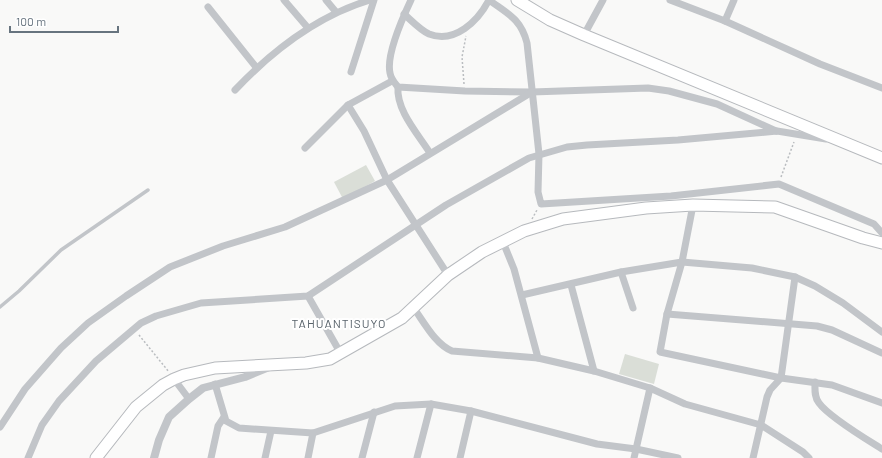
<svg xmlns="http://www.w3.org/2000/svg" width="882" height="458" font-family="Barlow,sans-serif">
	<rect width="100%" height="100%" fill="#f9f9f8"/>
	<g fill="#daded7">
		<polygon points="366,165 375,181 343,199 334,182"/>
		<polygon points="625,354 659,364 654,384 619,374"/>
	</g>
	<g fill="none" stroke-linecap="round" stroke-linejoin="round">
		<defs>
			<g id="primary">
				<polyline points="517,0 550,20 584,35 882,158"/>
				<polyline points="96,458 136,407 163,385 174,379 184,375 215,368 306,363 330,359 402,318 448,275 482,252 524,231 563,219 646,208 693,205 775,207 863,238 882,243"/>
			</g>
		</defs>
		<use href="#primary" stroke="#b6b9bd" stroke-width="13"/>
		<g stroke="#babdc0" stroke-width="1.5" stroke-dasharray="2 2" stroke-linecap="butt">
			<polyline points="464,84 462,57 466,36"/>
			<polyline points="781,177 794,142"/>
			<polyline points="532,219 537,210"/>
			<polyline points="139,335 169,372"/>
		</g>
		<polyline stroke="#c2c5c9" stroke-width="3.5" points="0,307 19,291 61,250 148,190"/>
		<g stroke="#c2c5c9" stroke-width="7">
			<polyline points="284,0 308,28"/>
			<polyline points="326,0 336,12"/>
			<path d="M 411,0 C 403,17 386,55 390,73 C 391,79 394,82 398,87 L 465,91 L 532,92 L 648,88 L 669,91 L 717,104 L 776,131"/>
			<path d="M 489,0 C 508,14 521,19 527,43 L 539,154 L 538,192 L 541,204 L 671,196 L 779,184 L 874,224 L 882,233"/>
			<polyline points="670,0 725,21 820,64 882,88"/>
			<polyline points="208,7 256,67"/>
			<path d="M 404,14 C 411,20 420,30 429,34 C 455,44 478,21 489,0"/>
			<polyline points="725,21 734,0"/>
			<polyline points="584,35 603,0"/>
			<polyline points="351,72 374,0"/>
			<path d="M 398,87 C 396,110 418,134 430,153"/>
			<path d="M 235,90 C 272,51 317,16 370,0"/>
			<polyline points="348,105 364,131 387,180 448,275"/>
			<polyline points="305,148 348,105 392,81"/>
			<polyline points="693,205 682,262 667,314 660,352 781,378 832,385 882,403"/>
			<polyline points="503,242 514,269 538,358"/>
			<polyline points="621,272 633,308"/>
			<polyline points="571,285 594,371"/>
			<polyline points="522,295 621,272 682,262 752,268 795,277 815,286 843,303 882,332"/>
			<polyline points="308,296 341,354"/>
			<path d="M 413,307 C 424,322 435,344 452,351 L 538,358 L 594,371 L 650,388 L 685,404 L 761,425 L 803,452 L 809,458"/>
			<polyline points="667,314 817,326 832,330 882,353"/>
			<polyline points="174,379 189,399"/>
			<path d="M 815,382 C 815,389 814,397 819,403 C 829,417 866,439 882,449"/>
			<polyline points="215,384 226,421 239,428 313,433 395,406 431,404 471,411 597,444 636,449 678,458"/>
			<polyline points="0,427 25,389 61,348 88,323 126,296 170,267 223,246 285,227 387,180 532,92"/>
			<polyline points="28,458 42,425 59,401 96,361 141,323 156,316 201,303 308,296 446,205 529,158 567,147 587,145 678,140 777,131 826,139"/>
			<polyline points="211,458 218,426 224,417"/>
			<polyline points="265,458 271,431"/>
			<polyline points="308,458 313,433"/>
			<polyline points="362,458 374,412"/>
			<polyline points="417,458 431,404"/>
			<polyline points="460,458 471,411"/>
			<polyline points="634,458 650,388"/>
			<polyline points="753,458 767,397 770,390 781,378 795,277"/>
		</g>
		<polyline stroke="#c2c5c9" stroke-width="8" points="154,458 159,440 169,417 189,399 203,388 245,377 269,367"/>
		<use href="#primary" stroke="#fff" stroke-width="11"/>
	</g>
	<g text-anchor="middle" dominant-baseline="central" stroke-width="4" stroke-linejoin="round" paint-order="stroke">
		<g font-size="12" letter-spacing="1" fill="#59636b" stroke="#fff">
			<text x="339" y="323">TAHUANTISUYO</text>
		</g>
	</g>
	<path d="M10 26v6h108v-6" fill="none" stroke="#67747f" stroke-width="2"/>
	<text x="16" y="26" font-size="12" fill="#67747f" stroke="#ffffff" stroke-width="3" paint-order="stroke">100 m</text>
</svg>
